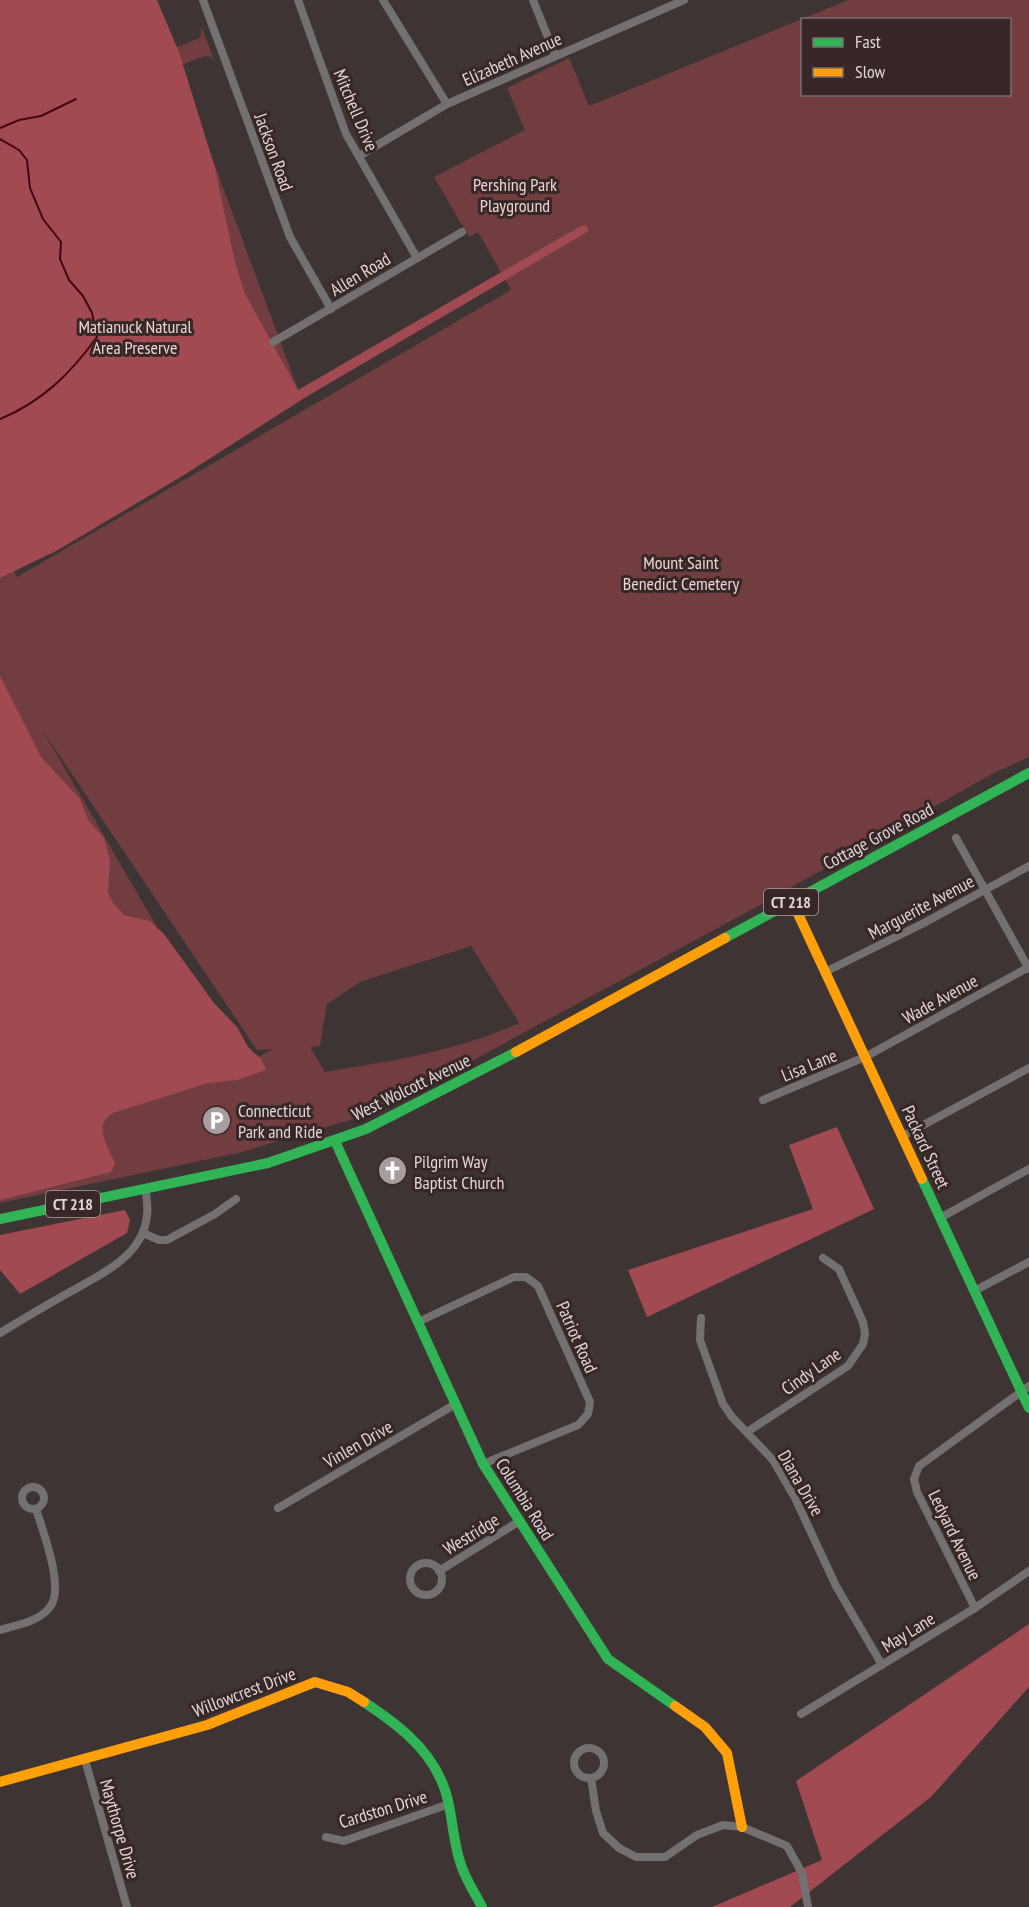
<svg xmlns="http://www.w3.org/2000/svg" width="1029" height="1907" font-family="'PT Sans Narrow',sans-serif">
	<rect width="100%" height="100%" fill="#3e3434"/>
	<path fill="#713d40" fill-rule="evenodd" d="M 0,0 L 172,49 L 200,38 L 202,28 L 215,62 L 212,57 L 205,56 L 178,66 L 299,392 L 14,572 L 17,577 L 511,290 L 478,232 L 469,237 L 434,177 L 525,130 L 507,88 L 569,58 L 589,106 L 848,0 L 1029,0 L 1029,757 L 992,774 L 751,910 L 536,1026 L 444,1076 L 350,1120 L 238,1153 L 0,1203 ZM 802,20 L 1010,20 L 1010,94 L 802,94 ZM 43,731 L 257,1050 L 273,1049 L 239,1068 ZM 471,946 L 519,1023 C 458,1051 391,1061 325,1072 L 310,1047 L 320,1046 L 327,1004 L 360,982 Z"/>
	<g fill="#a14a51">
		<polygon points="0,0 157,0 179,52 215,168 235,262 245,294 298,390 579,227 586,225 589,231 306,397 184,475 58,550 0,578"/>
		<path d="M 0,676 L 41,757 L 80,799 L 88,820 L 104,838 L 110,860 L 108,892 L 113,903 L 124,915 L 150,921 L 164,934 L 214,1003 L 237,1027 L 248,1047 L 261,1059 L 266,1070 L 237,1080 L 208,1083 L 113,1113 C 92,1124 108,1147 115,1163 L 111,1172 L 0,1200 Z"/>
		<polygon points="837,1127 874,1209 647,1317 628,1270 813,1209 789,1145"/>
		<polygon points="125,1210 130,1220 127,1233 20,1294 0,1270 0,1235"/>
		<polygon points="1029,1624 1029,1687 931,1797 790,1907 712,1907 822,1860 796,1781"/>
	</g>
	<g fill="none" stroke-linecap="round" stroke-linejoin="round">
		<g stroke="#460512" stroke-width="2">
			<polyline points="0,128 19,120 41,116 76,99"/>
			<path d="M 0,139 L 19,150 L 27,160 L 30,188 L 43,219 L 61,242 L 60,259 L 69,280 L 83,296 L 92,313 L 97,337 C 71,373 42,402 0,419"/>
		</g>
		<g stroke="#757070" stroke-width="8">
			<polyline points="203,0 290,237 331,309"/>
			<polyline points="298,0 346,134 417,258"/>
			<polyline points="383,0 447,104"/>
			<polyline points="533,0 555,55"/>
			<polyline points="359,156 447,104 684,0"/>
			<polyline points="273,342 462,232"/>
			<polyline points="956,838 1029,969"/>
			<polyline points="825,972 922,924 1029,866"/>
			<polyline points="763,1100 865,1057 1029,967"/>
			<polyline points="903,1136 1029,1068"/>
			<polyline points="940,1218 1029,1169"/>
			<polyline points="143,1233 159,1240 167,1240 215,1214 236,1199"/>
			<polyline points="976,1290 1029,1262"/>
			<polyline points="701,1318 700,1340 723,1404 732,1417 773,1460 795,1498 836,1586 882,1665"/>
			<polyline points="418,1322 514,1277 526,1277 538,1286 590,1402 588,1414 578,1425 483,1464"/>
			<path d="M 0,1333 C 23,1319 45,1306 68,1293 C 111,1269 159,1248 145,1189"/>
			<polyline points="747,1432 848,1366 863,1344 865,1334 863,1322 839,1269 823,1258"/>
			<circle cx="33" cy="1498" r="11"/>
			<polyline points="278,1508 454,1405"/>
			<circle cx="426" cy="1579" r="16"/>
			<polyline points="439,1571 518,1522"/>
			<polyline points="975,1608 917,1492 914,1479 919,1466 1029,1386"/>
			<path d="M 0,1630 C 16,1625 39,1622 50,1607 C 65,1588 43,1532 36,1509"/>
			<polyline points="801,1714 975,1608 1029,1571"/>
			<circle cx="589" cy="1763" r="15"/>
			<polyline points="85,1760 127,1907"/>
			<polyline points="591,1778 596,1811 603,1833 619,1848 636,1857 665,1857 697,1835 723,1825 742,1827 787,1846 802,1873 808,1907"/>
			<polyline points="326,1837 344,1841 449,1804"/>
		</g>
		<g stroke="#30b455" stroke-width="10">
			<polyline points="725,938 1029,773"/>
			<polyline points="335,1141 483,1464 608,1659 675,1706"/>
			<polyline points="922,1179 1029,1408"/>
			<polyline points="0,1219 268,1163 366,1129 516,1052"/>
			<path d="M 364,1702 C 394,1722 426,1745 441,1780 C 454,1808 451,1842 463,1870 C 468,1883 476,1895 482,1907"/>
		</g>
		<g stroke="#ff9f0a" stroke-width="10">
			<polyline points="792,901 922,1179"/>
			<polyline points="516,1052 725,938"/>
			<polyline points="675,1706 705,1727 727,1753 742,1827"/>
			<polyline points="0,1782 207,1725 315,1682 348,1692 364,1702"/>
		</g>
	</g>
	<defs>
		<symbol id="parking-disc" viewBox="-11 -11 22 22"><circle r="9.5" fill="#a89d9d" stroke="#372727"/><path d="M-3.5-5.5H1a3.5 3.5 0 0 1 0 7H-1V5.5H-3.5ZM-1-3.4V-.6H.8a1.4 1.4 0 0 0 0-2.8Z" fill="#fff"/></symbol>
		<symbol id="church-disc" viewBox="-11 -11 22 22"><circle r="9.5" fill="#a89d9d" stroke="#372727"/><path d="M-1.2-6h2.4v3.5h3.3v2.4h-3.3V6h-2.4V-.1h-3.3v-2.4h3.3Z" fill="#fff"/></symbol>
	</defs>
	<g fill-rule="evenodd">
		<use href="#parking-disc" x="200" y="1104" width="33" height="33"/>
		<use href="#church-disc" x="376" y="1154" width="33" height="33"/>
	</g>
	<g text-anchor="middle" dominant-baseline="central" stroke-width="6" stroke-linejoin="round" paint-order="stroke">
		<g fill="#372727" stroke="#aea1a1" stroke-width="1.5">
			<rect x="764" y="889" width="54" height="26" rx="4.5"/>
			<rect x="46" y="1191" width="54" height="26" rx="4.5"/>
		</g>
		<g font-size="16" font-weight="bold" fill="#e1d5d5">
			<text x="791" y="902">CT 218</text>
			<text x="73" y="1204">CT 218</text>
		</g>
		<g font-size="18" fill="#e1d5d5" stroke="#372727">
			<text transform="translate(512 59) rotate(-24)">Elizabeth Avenue</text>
			<text transform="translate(356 110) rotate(67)">Mitchell Drive</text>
			<text transform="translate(274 152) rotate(70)">Jackson Road</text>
			<text transform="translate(360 274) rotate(-31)">Allen Road</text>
			<text transform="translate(878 836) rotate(-28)">Cottage Grove Road</text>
			<text transform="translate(921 907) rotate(-28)">Marguerite Avenue</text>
			<text transform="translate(940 999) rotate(-29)">Wade Avenue</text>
			<text transform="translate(809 1065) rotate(-22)">Lisa Lane</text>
			<text transform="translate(411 1087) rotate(-26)">West Wolcott Avenue</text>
			<text transform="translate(926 1147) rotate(65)">Packard Street</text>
			<text transform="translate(577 1337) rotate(66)">Patriot Road</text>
			<text transform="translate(811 1371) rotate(-35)">Cindy Lane</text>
			<text transform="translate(358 1444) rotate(-30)">Vinlen Drive</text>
			<text transform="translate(801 1483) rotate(60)">Diana Drive</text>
			<text transform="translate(525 1499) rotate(58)">Columbia Road</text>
			<text transform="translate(471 1534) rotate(-32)">Westridge</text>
			<text transform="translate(955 1535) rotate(64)">Ledyard Avenue</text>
			<text transform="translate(908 1632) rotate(-32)">May Lane</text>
			<text transform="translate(244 1692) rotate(-21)">Willowcrest Drive</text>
			<text transform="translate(383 1809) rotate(-17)">Cardston Drive</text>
			<text transform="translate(120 1829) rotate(74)">Maythorpe Drive</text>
		</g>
		<g font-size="18" fill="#efd3d3" stroke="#372727">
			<text x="515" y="184">Pershing Park<tspan x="515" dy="21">Playground</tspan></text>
			<text x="135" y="326">Matianuck Natural<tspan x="135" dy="21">Area Preserve</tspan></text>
			<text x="681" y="562">Mount Saint<tspan x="681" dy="21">Benedict Cemetery</tspan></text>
		</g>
		<g font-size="18" fill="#e1d5d5" stroke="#372727" text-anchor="start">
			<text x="238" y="1110">Connecticut<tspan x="238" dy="21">Park and Ride</tspan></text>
			<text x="414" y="1161">Pilgrim Way<tspan x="414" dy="21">Baptist Church</tspan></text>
		</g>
	</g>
	<rect x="801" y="18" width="210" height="78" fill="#372727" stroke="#7b6d6d" stroke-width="1.5"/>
	<rect x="813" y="38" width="30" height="9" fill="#30b455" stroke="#7b6d6d" stroke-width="1.5"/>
	<text x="855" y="48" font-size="18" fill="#e1d5d5">Fast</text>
	<rect x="813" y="68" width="30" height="9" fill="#ff9f0a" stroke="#7b6d6d" stroke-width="1.5"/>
	<text x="855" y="78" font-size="18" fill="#e1d5d5">Slow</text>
</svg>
